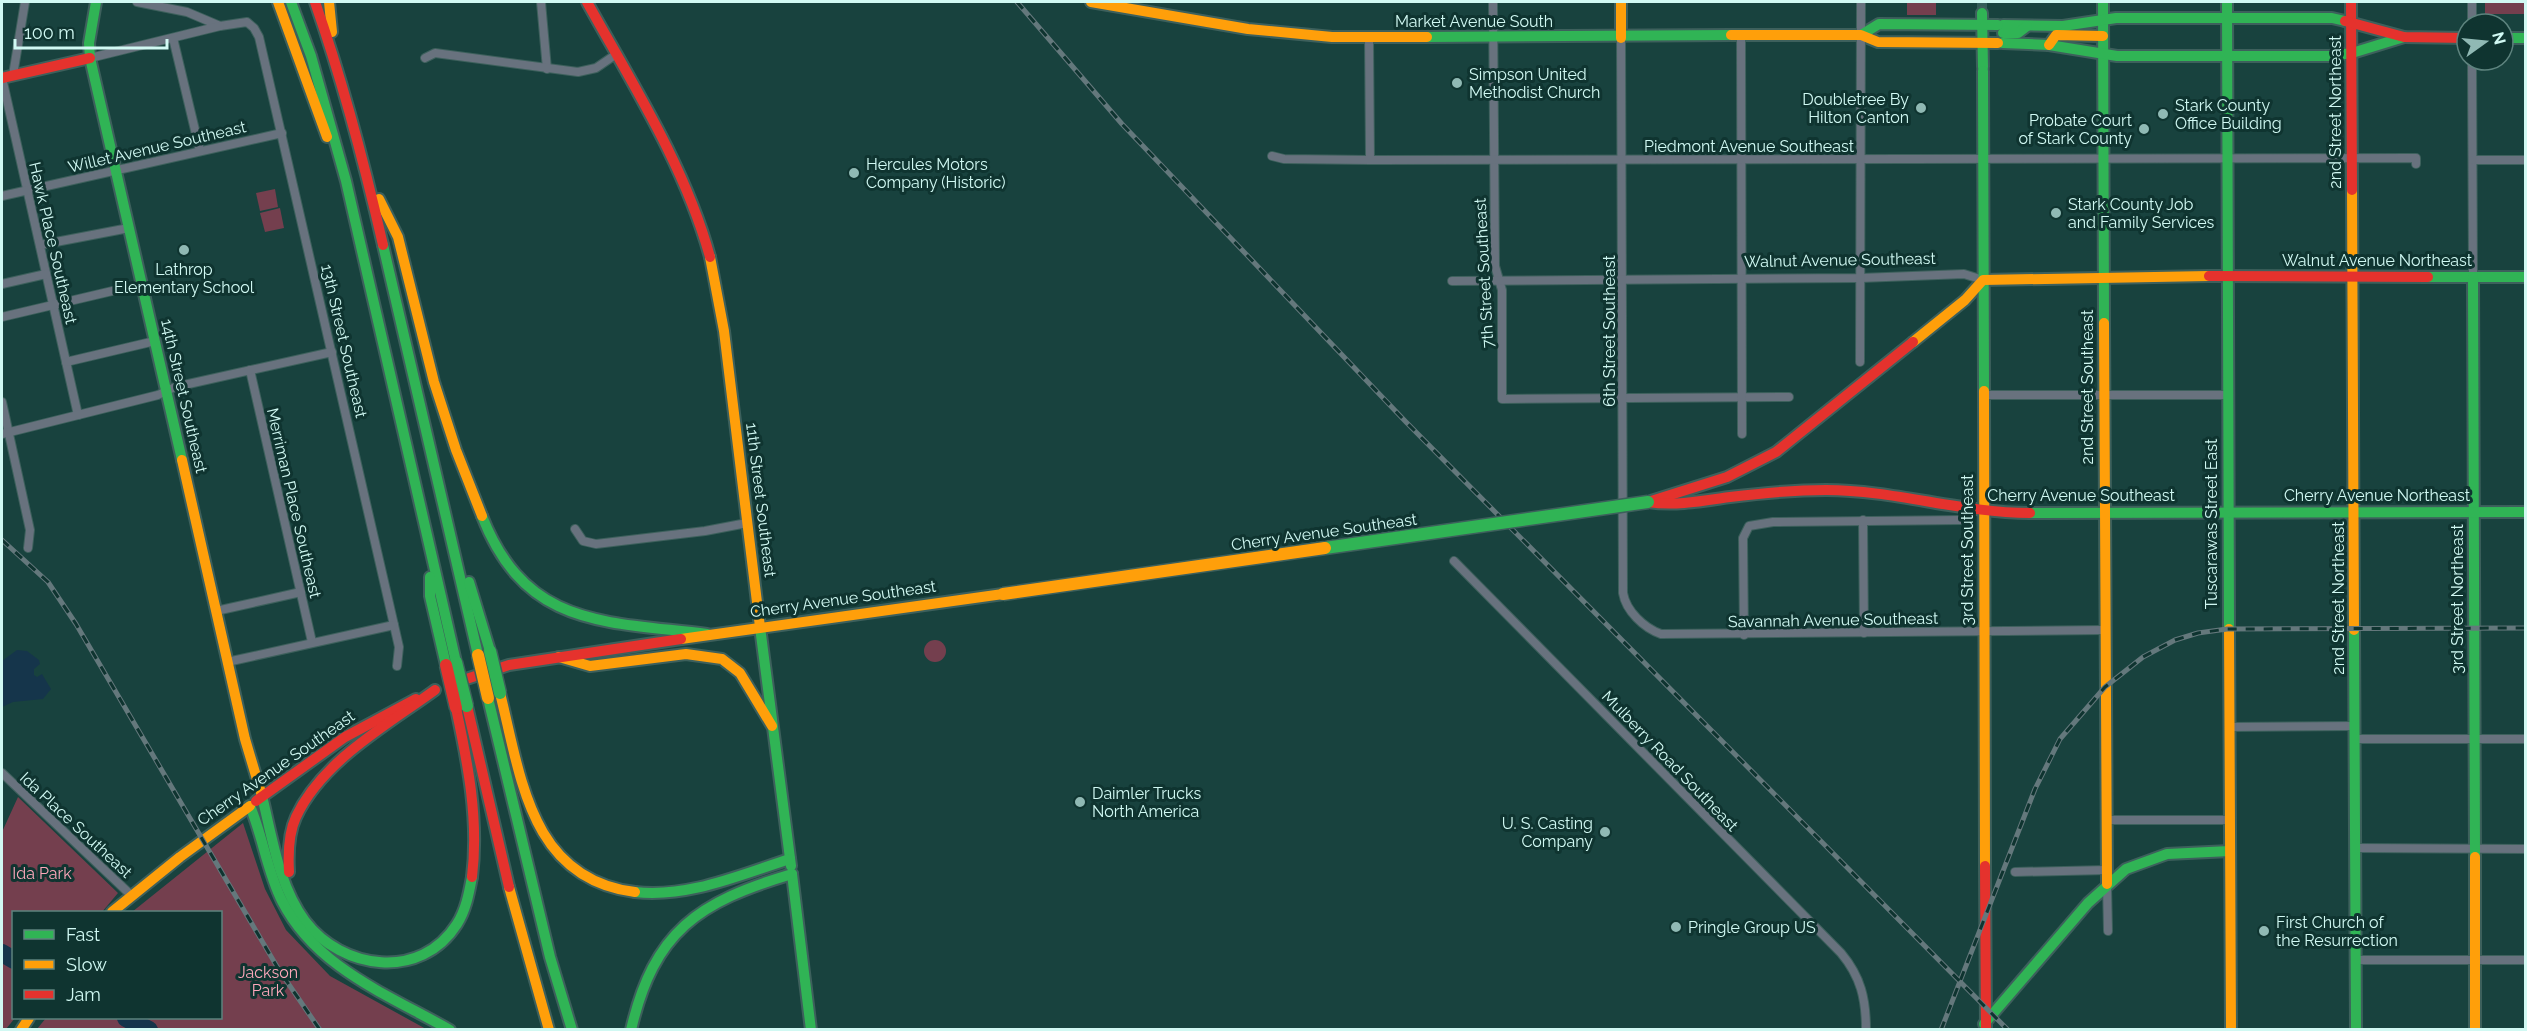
<svg xmlns="http://www.w3.org/2000/svg" width="2527" height="1031" font-family="Raleway,sans-serif">
	<rect width="100%" height="100%" fill="#18423e"/>
	<g fill="#743f4e">
		<rect x="1907" y="2" width="29" height="13"/>
		<rect x="2485" y="2" width="40" height="12"/>
		<polygon points="275,189 278,207 260,211 256,193"/>
		<polygon points="280,208 284,228 265,232 260,213"/>
		<circle cx="935" cy="651" r="11"/>
		<polygon points="18,797 118,893 102,912 14,912 15,1018 6,1029 2,1029 2,832"/>
		<polygon points="243,823 265,889 286,930 330,976 426,1029 37,1029 46,1018 220,1018 220,912 132,912"/>
	</g>
	<polygon fill="#15354b" points="17,650 27,651 39,660 40,664 34,669 34,675 37,677 42,674 51,689 43,699 13,702 2,707 2,661"/>
	<g fill="none" stroke-linecap="round" stroke-linejoin="round">
		<g stroke="#15354b" stroke-width="18">
			<polyline points="2,953 14,960"/>
			<polyline points="126,1018 149,1030"/>
		</g>
		<polyline stroke="#345d59" stroke-width="10" stroke-dasharray="10 5" stroke-linecap="butt" points="1982,2 1982,13"/>
		<defs>
			<g id="street">
				<polyline points="137,2 187,12 220,26 247,22 254,28 259,37 394,625 399,647 397,666"/>
				<polyline points="541,2 547,69"/>
				<polyline points="1493,2 1495,266 1502,290 1502,399 1789,397"/>
				<polyline points="2472,2 2472,24"/>
				<polyline points="1369,37 1370,160"/>
				<polyline points="1741,37 1742,434"/>
				<polyline points="173,38 200,151"/>
				<path d="M 1621,38 L 1623,593 C 1626,611 1644,628 1661,634 L 2104,630"/>
				<polyline points="90,58 220,26"/>
				<polyline points="425,58 435,53 578,72 596,68 615,55"/>
				<polyline points="2472,60 2473,277"/>
				<polyline points="13,75 25,2"/>
				<polyline points="2,78 78,415"/>
				<polyline points="1272,156 1284,159 1370,160 2416,158 2416,164"/>
				<polyline points="2473,160 2526,160"/>
				<polyline points="2,196 282,133"/>
				<polyline points="40,245 129,228"/>
				<polyline points="1452,281 1860,278 1964,274 1983,280"/>
				<polyline points="2,284 46,274"/>
				<polyline points="2,317 142,284"/>
				<polyline points="66,362 155,341"/>
				<polyline points="1860,362 1861,2"/>
				<polyline points="250,370 312,642"/>
				<polyline points="1983,395 2228,395"/>
				<polyline points="2,402 30,530 28,548"/>
				<polyline points="2,434 158,395 175,387 332,352"/>
				<polyline points="1863,520 1864,633"/>
				<polyline points="575,529 583,541 596,544 705,531 747,523"/>
				<path d="M 1454,561 L 1841,953 C 1861,977 1866,999 1866,1030"/>
				<polyline points="216,611 301,592"/>
				<polyline points="1744,635 1743,538 1749,526 1773,522 1961,520"/>
				<polyline points="227,662 394,625"/>
				<polyline points="2229,727 2355,726"/>
				<polyline points="2355,739 2526,739"/>
				<polyline points="2,773 132,896"/>
				<polyline points="2107,820 2229,820"/>
				<polyline points="2356,848 2526,849"/>
				<polyline points="2015,872 2107,870"/>
				<polyline points="2107,885 2108,931"/>
				<polyline points="2356,960 2526,960"/>
			</g>
			<g id="fast">
				<polyline points="96,2 89,43 90,58 182,460"/>
				<polyline points="291,2 311,56 346,181 456,662"/>
				<polyline points="2103,2 2104,323"/>
				<polyline points="2227,2 2229,629"/>
				<polyline points="1982,13 1983,67"/>
				<polyline points="2003,25 2063,26 2116,18 2332,18 2345,21"/>
				<polyline points="2003,33 2018,33 2027,26"/>
				<polyline points="1861,35 1879,24 1998,25"/>
				<polyline points="1427,37 1731,35"/>
				<polyline points="2503,38 2526,38"/>
				<polyline points="2003,43 2049,45 2117,56 2330,56 2352,53 2404,37"/>
				<polyline points="1983,71 1984,391"/>
				<polyline points="383,245 478,655"/>
				<polyline points="2428,277 2526,277"/>
				<polyline points="2473,277 2475,857"/>
				<polyline points="2030,513 2526,512"/>
				<path d="M 482,516 C 526,628 604,621 707,634"/>
				<polyline points="430,577 430,596 446,665"/>
				<polyline points="469,582 490,651"/>
				<polyline points="760,627 791,866"/>
				<polyline points="2354,630 2356,1030"/>
				<polyline points="488,698 550,957 572,1030"/>
				<path d="M 262,796 C 272,837 279,886 305,921 C 342,970 421,981 457,924 C 466,910 469,893 472,877"/>
				<path d="M 250,806 C 263,837 267,871 282,901 C 316,968 389,995 450,1030"/>
				<polyline points="792,874 811,1030"/>
				<path d="M 635,892 C 689,898 739,875 790,859"/>
				<polyline points="1984,1024 2088,903 2126,869 2167,854 2230,851"/>
				<path d="M 631,1030 C 654,931 698,902 792,874"/>
			</g>
			<g id="slow">
				<polyline points="278,2 327,137"/>
				<polyline points="329,2 332,32"/>
				<polyline points="1091,2 1248,29 1332,37 1427,37"/>
				<polyline points="1621,2 1621,38"/>
				<polyline points="1731,35 1861,35 1878,42 1998,43"/>
				<polyline points="2049,45 2056,35 2103,36"/>
				<polyline points="2352,190 2354,630"/>
				<polyline points="379,199 398,237 434,382 456,450 482,516"/>
				<polyline points="710,257 724,331 760,627"/>
				<polyline points="2104,323 2107,884"/>
				<polyline points="1913,342 1965,300 1983,280 2209,276"/>
				<polyline points="1984,391 1985,866"/>
				<polyline points="182,460 245,739 262,796"/>
				<polyline points="2229,629 2231,1030"/>
				<polyline points="681,639 1003,594"/>
				<polyline points="559,657 590,666 686,654 722,659 740,673 772,726"/>
				<path d="M 500,693 C 521,777 530,879 635,892"/>
				<polyline points="2475,857 2475,1030"/>
				<polyline points="509,887 549,1030"/>
				<polyline points="112,912 180,857 250,806"/>
				<polyline points="21,1030 29,1018"/>
			</g>
			<g id="jam">
				<path d="M 315,2 C 343,82 364,162 383,245"/>
				<path d="M 587,2 C 632,83 685,166 710,257"/>
				<polyline points="2351,2 2352,190"/>
				<polyline points="2345,21 2404,37 2467,38"/>
				<polyline points="2,78 90,58"/>
				<polyline points="2209,276 2428,277"/>
				<polyline points="1648,502 1727,477 1776,452 1913,342"/>
				<path d="M 1648,502 C 1676,506 1702,501 1730,497 C 1762,493 1794,490 1826,490 C 1895,490 1961,513 2030,513"/>
				<polyline points="454,683 509,665 681,639"/>
				<polyline points="467,706 509,887"/>
				<path d="M 456,708 C 468,764 479,820 472,877"/>
				<polyline points="256,801 345,737 416,699"/>
				<polyline points="1985,866 1986,1030"/>
				<path d="M 289,872 C 288,854 288,834 296,817 C 322,761 387,725 435,690"/>
			</g>
		</defs>
		<use href="#street" stroke="#3d605c" stroke-width="10"/>
		<use href="#fast" stroke="#3d605c" stroke-width="14"/>
		<use href="#slow" stroke="#3d605c" stroke-width="14"/>
		<use href="#jam" stroke="#3d605c" stroke-width="14"/>
		<use href="#street" stroke="#68727e" stroke-width="8"/>
		<use href="#fast" stroke="#30b455" stroke-width="10"/>
		<use href="#slow" stroke="#ff9f0a" stroke-width="10"/>
		<use href="#jam" stroke="#e5322d" stroke-width="10"/>
		<defs>
			<g id="rail">
				<polyline points="1017,2 1122,124 1406,422 2008,1030"/>
				<polyline points="2,540 48,582 76,624 279,970 320,1030"/>
				<polyline points="1941,1030 2035,789 2060,739 2105,687 2143,657 2175,640 2198,633 2227,629 2526,628"/>
			</g>
		</defs>
		<use href="#rail" stroke="#64787c" stroke-width="5"/>
		<use href="#rail" stroke="#0f3430" stroke-width="3" stroke-dasharray="9" stroke-linecap="butt"/>
		<defs>
			<g id="fast-bridge">
				<polyline points="1325,548 1648,502"/>
				<polyline points="490,651 500,693"/>
				<polyline points="456,662 467,706"/>
			</g>
			<g id="slow-bridge">
				<polyline points="1003,594 1325,548"/>
				<polyline points="478,655 488,698"/>
			</g>
			<polyline id="jam-bridge" points="446,665 456,708"/>
		</defs>
		<use href="#fast-bridge" stroke="#3d605c" stroke-width="15" stroke-linecap="butt"/>
		<use href="#slow-bridge" stroke="#3d605c" stroke-width="15" stroke-linecap="butt"/>
		<use href="#jam-bridge" stroke="#3d605c" stroke-width="15" stroke-linecap="butt"/>
		<use href="#fast-bridge" stroke="#30b455" stroke-width="12"/>
		<use href="#slow-bridge" stroke="#ff9f0a" stroke-width="12"/>
		<use href="#jam-bridge" stroke="#e5322d" stroke-width="12"/>
	</g>
	<g fill="#90b9b4" stroke="#0f3430" stroke-width="2">
		<circle cx="1457" cy="83" r="6"/>
		<circle cx="1921" cy="108" r="6"/>
		<circle cx="2163" cy="114" r="6"/>
		<circle cx="2144" cy="129" r="6"/>
		<circle cx="854" cy="173" r="6"/>
		<circle cx="2056" cy="213" r="6"/>
		<circle cx="184" cy="250" r="6"/>
		<circle cx="1080" cy="802" r="6"/>
		<circle cx="1605" cy="832" r="6"/>
		<circle cx="1676" cy="927" r="6"/>
		<circle cx="2264" cy="931" r="6"/>
	</g>
	<g text-anchor="middle" dominant-baseline="central" stroke-width="6" stroke-linejoin="round" paint-order="stroke">
		<g font-size="16" fill="#d1f9f3" stroke="#0f3430">
			<text x="1474" y="21">Market Avenue South</text>
			<text transform="translate(2335 112) rotate(-90)">2nd Street Northeast</text>
			<text x="1749" y="146">Piedmont Avenue Southeast</text>
			<text transform="translate(157 147) rotate(-13)">Willet Avenue Southeast</text>
			<text transform="translate(53 243) rotate(77)">Hawk Place Southeast</text>
			<text transform="translate(1840 260) rotate(-1)">Walnut Avenue Southeast</text>
			<text x="2377" y="260">Walnut Avenue Northeast</text>
			<text transform="translate(1484 273) rotate(-93)">7th Street Southeast</text>
			<text transform="translate(1609 331) rotate(-90)">6th Street Southeast</text>
			<text transform="translate(344 341) rotate(77)">13th Street Southeast</text>
			<text transform="translate(2087 387) rotate(-90)">2nd Street Southeast</text>
			<text transform="translate(184 396) rotate(77)">14th Street Southeast</text>
			<text x="2081" y="495">Cherry Avenue Southeast</text>
			<text x="2377" y="495">Cherry Avenue Northeast</text>
			<text transform="translate(761 500) rotate(83)">11th Street Southeast</text>
			<text transform="translate(294 503) rotate(77)">Merriman Place Southeast</text>
			<text transform="translate(2211 524) rotate(-90)">Tuscarawas Street East</text>
			<text transform="translate(1324 532) rotate(-8)">Cherry Avenue Southeast</text>
			<text transform="translate(1967 550) rotate(-90)">3rd Street Southeast</text>
			<text transform="translate(2338 598) rotate(-90)">2nd Street Northeast</text>
			<text transform="translate(843 599) rotate(-8)">Cherry Avenue Southeast</text>
			<text transform="translate(2457 599) rotate(-90)">3rd Street Northeast</text>
			<text transform="translate(1833 620) rotate(-1)">Savannah Avenue Southeast</text>
			<text transform="translate(1670 761) rotate(46)">Mulberry Road Southeast</text>
			<text transform="translate(276 768) rotate(-35)">Cherry Avenue Southeast</text>
			<text transform="translate(76 825) rotate(43)">Ida Place Southeast</text>
		</g>
		<g font-size="16" fill="#d1f9f3" stroke="#0f3430" text-anchor="start">
			<text x="1469" y="74">Simpson United<tspan x="1469" dy="18">Methodist Church</tspan></text>
			<text x="1909" y="99" text-anchor="end">Doubletree By<tspan x="1909" dy="18">Hilton Canton</tspan></text>
			<text x="2175" y="105">Stark County<tspan x="2175" dy="18">Office Building</tspan></text>
			<text x="2132" y="120" text-anchor="end">Probate Court<tspan x="2132" dy="18">of Stark County</tspan></text>
			<text x="866" y="164">Hercules Motors<tspan x="866" dy="18">Company (Historic)</tspan></text>
			<text x="2068" y="204">Stark County Job<tspan x="2068" dy="18">and Family Services</tspan></text>
			<text x="184" y="269" text-anchor="middle">Lathrop<tspan x="184" dy="18">Elementary School</tspan></text>
			<text x="1092" y="793">Daimler Trucks<tspan x="1092" dy="18">North America</tspan></text>
			<text x="1593" y="823" text-anchor="end">U. S. Casting<tspan x="1593" dy="18">Company</tspan></text>
			<text x="2276" y="922">First Church of<tspan x="2276" dy="18">the Resurrection</tspan></text>
			<text x="1688" y="927">Pringle Group US</text>
		</g>
		<g font-size="16" fill="#fda7ba" stroke="#0f3430">
			<text x="42" y="873">Ida Park</text>
			<text x="268" y="972">Jackson<tspan x="268" dy="18">Park</tspan></text>
		</g>
	</g>
	<rect width="2527" height="1031" fill="none" stroke="#d1f9f3" stroke-width="6"/>
	<rect x="12" y="911" width="210" height="108" fill="#0f3430" stroke="#5d837e" stroke-width="1.5"/>
	<rect x="24" y="930" width="30" height="9" fill="#30b455" stroke="#5d837e" stroke-width="1.5"/>
	<text x="66" y="941" font-size="18" fill="#d1f9f3">Fast</text>
	<rect x="24" y="960" width="30" height="9" fill="#ff9f0a" stroke="#5d837e" stroke-width="1.5"/>
	<text x="66" y="971" font-size="18" fill="#d1f9f3">Slow</text>
	<rect x="24" y="990" width="30" height="9" fill="#e5322d" stroke="#5d837e" stroke-width="1.5"/>
	<text x="66" y="1001" font-size="18" fill="#d1f9f3">Jam</text>
	<g transform="translate(2485 42) rotate(75)"><circle r="28" fill="#0f3430" stroke="#5d837e" stroke-width="1.5"/>
	<path d="M0-4.5L10 22L0 15L-10 22Z" fill="#90b9b4"/>
	<text y="-9" font-size="16" font-weight="bold" text-anchor="middle" fill="#d1f9f3">N</text>
	</g>
	<path d="M15 39v9h152v-9" fill="none" stroke="#d1f9f3" stroke-width="3"/>
	<text x="24" y="39" font-size="18" fill="#d1f9f3" stroke="#0f3430" stroke-width="4.5" paint-order="stroke">100 m</text>
</svg>
